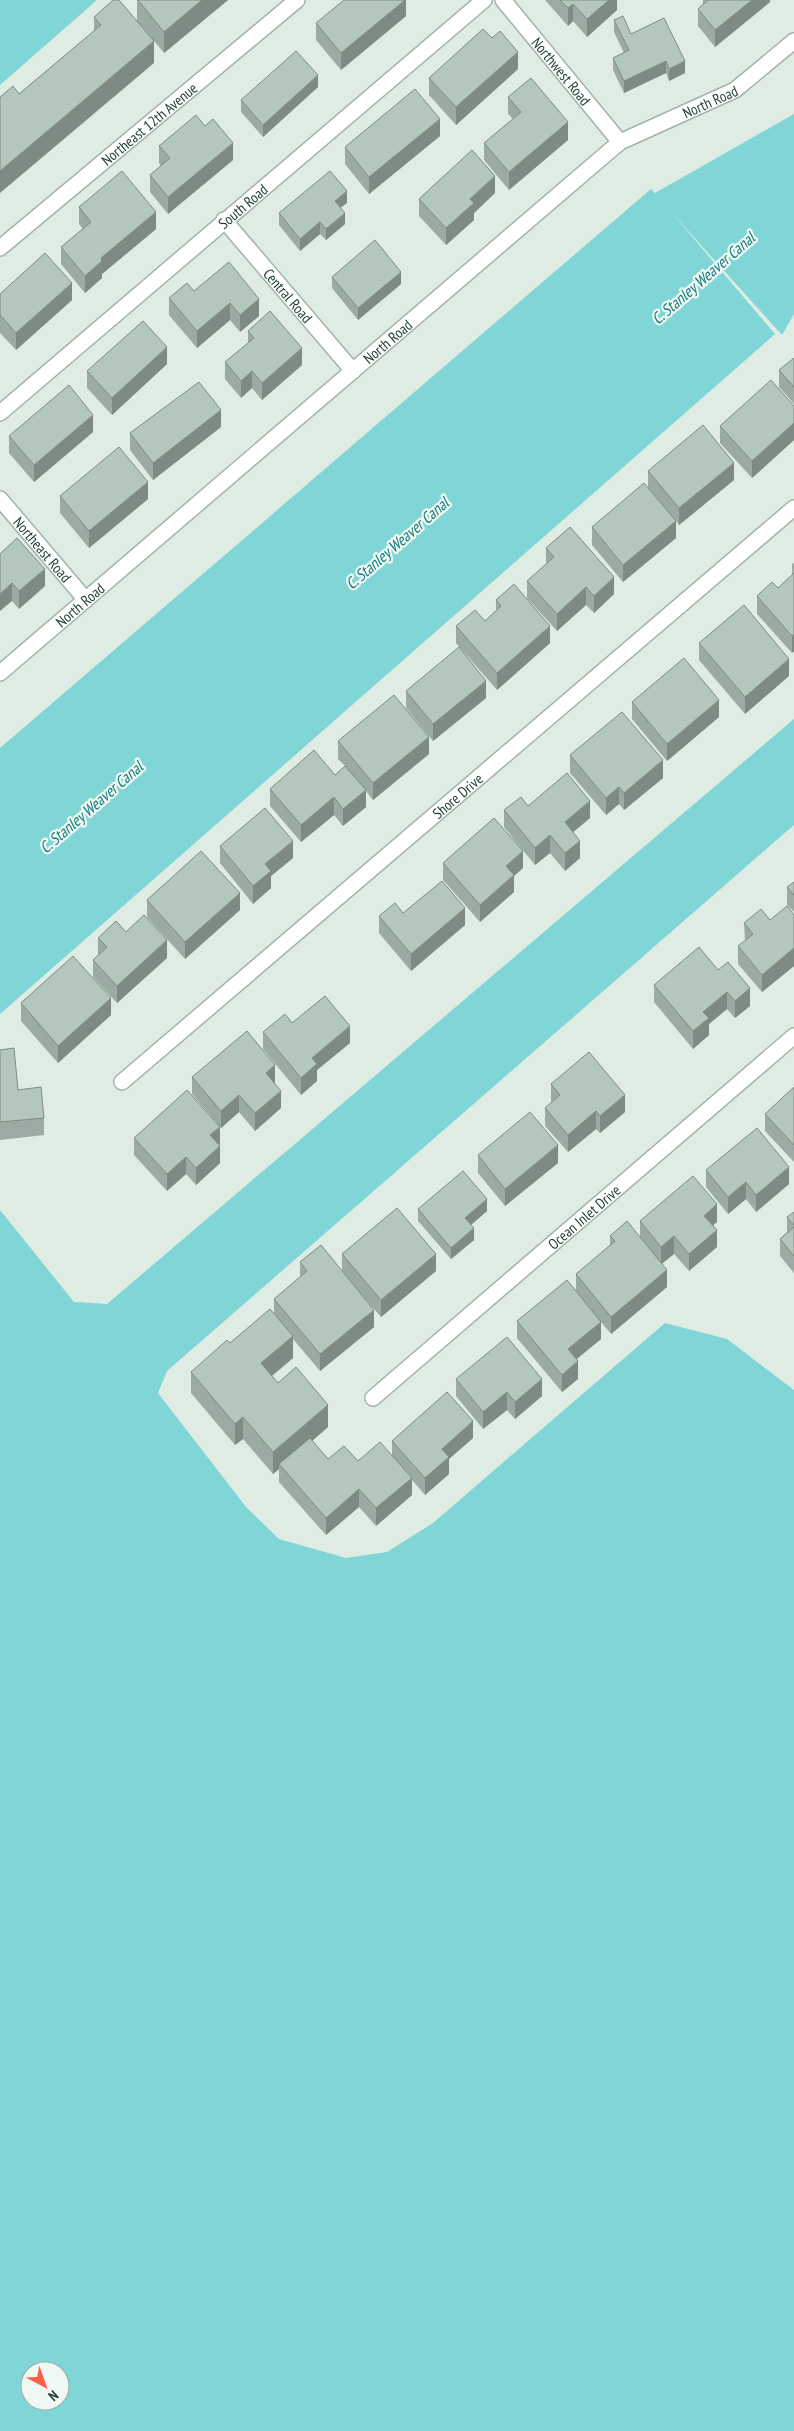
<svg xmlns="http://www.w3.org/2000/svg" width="794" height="2431" font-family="'PT Sans Narrow',sans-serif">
	<rect width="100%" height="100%" fill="#dfece4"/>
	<g fill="#80d5d7" fill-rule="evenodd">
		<polygon points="0,0 97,0 0,85"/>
		<polygon points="794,114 794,314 782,335 672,213 775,334 0,1014 0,748 651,189 655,193"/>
		<path d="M 794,719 L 794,825 L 167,1371 L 158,1393 L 246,1507 L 279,1539 L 346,1558 L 387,1552 L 433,1523 L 665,1323 L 727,1339 L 794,1390 L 794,2431 L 0,2431 L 0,1210 L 74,1302 L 107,1304 ZM 30,2371 L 60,2371 L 60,2401 L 30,2401 Z"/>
	</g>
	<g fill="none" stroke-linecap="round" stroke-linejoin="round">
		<defs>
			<g id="minor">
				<path id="s1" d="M 503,0 L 620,142"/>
				<path id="s2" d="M 224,220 L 353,371"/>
				<path id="s3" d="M 0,248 L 297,0"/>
				<path id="s4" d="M 0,413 L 484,0"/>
				<path id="s5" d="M 0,499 L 86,600"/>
				<path id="s6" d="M 0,673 L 620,142 L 735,90 L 794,41"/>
				<path id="s7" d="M 122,1082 L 794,508"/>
				<path id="s8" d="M 373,1398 L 794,1036"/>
			</g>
		</defs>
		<use href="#minor" stroke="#a1b4ab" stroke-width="18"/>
		<use href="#minor" stroke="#fff" stroke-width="15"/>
	</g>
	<g fill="#9baba3">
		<polygon points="137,0 228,0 164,53 154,41 154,63 19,94 94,31 94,17 137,21"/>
		<polygon points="406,0 406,16 341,70 316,40 316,23"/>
		<polygon points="545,0 617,0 617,10 587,37 573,21 568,26"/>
		<polygon points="703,0 770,0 770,2 715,47 698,26 698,9 703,4"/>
		<polygon points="614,20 631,34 685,73 669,81 666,73 624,93 613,70 613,58 624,53 614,32"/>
		<polygon points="518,69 456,125 429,95 429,78"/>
		<polygon points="318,87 263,137 241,112 241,100"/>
		<polygon points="508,97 568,140 509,190 484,160 484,143 513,119 508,114"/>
		<polygon points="440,136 369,194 345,164 345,147"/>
		<polygon points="159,146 233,160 168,214 150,192 150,175 161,166 159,163"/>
		<polygon points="495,193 474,213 474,220 446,245 419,216 419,199"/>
		<polygon points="347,203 340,208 345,224 326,240 320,234 300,251 279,225 279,213"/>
		<polygon points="79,207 156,229 102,274 102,278 85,293 61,264 61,247 83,229 79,224"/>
		<polygon points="229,262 259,316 240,332 230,320 197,348 169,315 169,298 194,291"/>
		<polygon points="332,277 401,284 358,320 332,288"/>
		<polygon points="0,294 72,300 16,350 0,333"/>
		<polygon points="248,331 302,365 262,400 252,388 241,398 225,379 225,362 248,343"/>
		<polygon points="794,358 794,404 779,387 779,370"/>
		<polygon points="167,364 112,415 87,388 87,371"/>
		<polygon points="794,406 794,440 752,478 720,443 720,426"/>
		<polygon points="221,427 153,480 130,450 130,433"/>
		<polygon points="93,432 34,482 9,453 9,436"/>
		<polygon points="648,471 734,480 679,525 676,521 676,538 623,582 592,545 592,527 648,488"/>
		<polygon points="60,496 148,499 89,548 60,513"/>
		<polygon points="546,548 614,594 594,613 586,605 557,631 527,598 527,581 546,564"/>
		<polygon points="0,554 45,586 19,609 12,601"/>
		<polygon points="794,563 794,651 792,653 757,614 757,596 778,588 792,575 792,564"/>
		<polygon points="496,600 550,643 497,690 456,643 456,626 485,621 496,611"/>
		<polygon points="699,643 789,676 745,714 699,660"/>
		<polygon points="406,691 486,698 433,741 406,708"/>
		<polygon points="632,702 719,717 667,761 632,719"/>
		<polygon points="338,741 429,754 373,800 366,791 366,807 343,826 334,815 301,842 270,806 270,789 335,775 345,766 338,759"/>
		<polygon points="570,755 663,778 624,810 619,804 606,815 570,773"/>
		<polygon points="528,806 590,818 573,832 580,858 565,871 550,853 535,865 504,827 504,810"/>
		<polygon points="220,846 293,858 271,876 271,888 253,904 220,863"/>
		<polygon points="443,863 523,868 514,876 514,892 480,922 443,880"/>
		<polygon points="794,882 794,912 787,905 787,887"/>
		<polygon points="147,900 240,910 185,959 147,917"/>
		<polygon points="403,913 465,925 411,971 379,933 379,916"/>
		<polygon points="794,915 794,966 762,992 738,964 738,946 745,941 744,923 770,920"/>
		<polygon points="126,932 167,958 117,1003 93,977 93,960 98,955 98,938"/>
		<polygon points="718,970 750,1006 735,1018 727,1009 709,1024 709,1035 693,1049 654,1002 654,985"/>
		<polygon points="21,1003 111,1015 58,1063 21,1021"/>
		<polygon points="292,1023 350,1043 317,1070 317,1081 301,1095 263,1049 263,1032"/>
		<polygon points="0,1050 18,1090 44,1118 44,1135 0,1140"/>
		<polygon points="192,1077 275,1082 274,1083 281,1108 255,1131 239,1112 221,1128 220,1127 220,1144 219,1145 220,1163 196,1185 186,1174 167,1191 134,1155 134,1138 217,1123 192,1094"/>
		<polygon points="551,1084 625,1112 600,1133 596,1129 568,1152 545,1126 545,1108 552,1102 551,1101"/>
		<polygon points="794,1087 794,1162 765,1131 765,1114"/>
		<polygon points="478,1155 558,1163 505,1206 478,1173"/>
		<polygon points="706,1170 789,1184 756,1212 746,1199 728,1214 706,1187"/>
		<polygon points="418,1209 487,1211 471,1225 474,1240 451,1259 418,1221"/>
		<polygon points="794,1212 794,1273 780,1256 780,1239 787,1232 787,1217"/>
		<polygon points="640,1221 717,1222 713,1225 717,1247 689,1271 674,1254 662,1264 667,1287 611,1334 601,1322 601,1339 577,1359 578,1379 562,1392 517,1338 517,1321 576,1290 576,1274 610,1246 610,1236 640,1237"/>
		<polygon points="342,1254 436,1271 381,1317 349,1280 374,1327 320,1371 293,1339 293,1358 272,1376 278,1383 328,1427 312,1441 328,1459 358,1461 392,1455 392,1441 473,1438 449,1459 449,1474 425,1495 412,1480 412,1495 376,1526 359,1507 326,1535 279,1482 279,1469 273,1474 243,1439 235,1445 191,1393 191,1372 230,1343 274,1314 274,1299 300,1277 300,1262 342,1271"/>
		<polygon points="456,1379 542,1396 515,1419 507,1410 483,1429 456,1396"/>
	</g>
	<g fill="#7e8b84">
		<polygon points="202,0 228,0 164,53 164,32"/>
		<polygon points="405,0 406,0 406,16 341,70 341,53"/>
		<polygon points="609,0 617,0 617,10 587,37 587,19"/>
		<polygon points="752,0 770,0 770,2 715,47 715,30"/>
		<polygon points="573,4 573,21 568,26 568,8"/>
		<polygon points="154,41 154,63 0,193 0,171"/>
		<polygon points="518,52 518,69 456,125 456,107"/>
		<polygon points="666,61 666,73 624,93 624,81"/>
		<polygon points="685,61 685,73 669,81 669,69"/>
		<polygon points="318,75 318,87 263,137 263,125"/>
		<polygon points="440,119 440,136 369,194 369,177"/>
		<polygon points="568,122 568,140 509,190 509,172"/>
		<polygon points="233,143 233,160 168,214 168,197"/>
		<polygon points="495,176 495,193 474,213 474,220 446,245 446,228 470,199"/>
		<polygon points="347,191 347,203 335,212 335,201"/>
		<polygon points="156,212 156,229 102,274 102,278 85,293 85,276 101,258"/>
		<polygon points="345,213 345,224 326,240 326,229"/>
		<polygon points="320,222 320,234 300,251 300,239"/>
		<polygon points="401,272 401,284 358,320 358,308"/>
		<polygon points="72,283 72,300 16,350 16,333"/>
		<polygon points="259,299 259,316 240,332 240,315"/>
		<polygon points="230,303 230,320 197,348 197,331"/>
		<polygon points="167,347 167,364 112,415 112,398"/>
		<polygon points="302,348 302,365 262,400 262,383"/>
		<polygon points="252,371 252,388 241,398 241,381"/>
		<polygon points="221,410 221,427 153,480 153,463"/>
		<polygon points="93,415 93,432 34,482 34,465"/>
		<polygon points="794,423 794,440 752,478 752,461"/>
		<polygon points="734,463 734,480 679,525 679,508"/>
		<polygon points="148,482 148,499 89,548 89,531"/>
		<polygon points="676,521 676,538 623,582 623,565"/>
		<polygon points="45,569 45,586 19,609 19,591"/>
		<polygon points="614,577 614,594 594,613 594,596"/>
		<polygon points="12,583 12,601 0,611 0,594"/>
		<polygon points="586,587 586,605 557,631 557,614"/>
		<polygon points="550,626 550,643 497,690 497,673"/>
		<polygon points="794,634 794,651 792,653 792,636"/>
		<polygon points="789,659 789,676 745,714 745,697"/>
		<polygon points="486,681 486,698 433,741 433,724"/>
		<polygon points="719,700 719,717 667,761 667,744"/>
		<polygon points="429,737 429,754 373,800 373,783"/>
		<polygon points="663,760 663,778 624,810 624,793"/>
		<polygon points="619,787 619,804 606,815 606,798"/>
		<polygon points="366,790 366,807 343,826 343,809"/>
		<polygon points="334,797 334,815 301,842 301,825"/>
		<polygon points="590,801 590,818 565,839 565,822"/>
		<polygon points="550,835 550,853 535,865 535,848"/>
		<polygon points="293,841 293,858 271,876 271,888 253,904 253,886 265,864"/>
		<polygon points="580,841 580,858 565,871 565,853"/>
		<polygon points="523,851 523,868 514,876 514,892 480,922 480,905 506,866"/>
		<polygon points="240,893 240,910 185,959 185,942"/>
		<polygon points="465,908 465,925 411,971 411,954"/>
		<polygon points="167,940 167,958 117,1003 117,986"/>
		<polygon points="794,948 794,966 762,992 762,975"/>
		<polygon points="750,988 750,1006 735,1018 735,1001"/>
		<polygon points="727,992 727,1009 709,1024 709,1035 693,1049 693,1031 703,1012"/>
		<polygon points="111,998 111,1015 58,1063 58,1046"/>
		<polygon points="350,1026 350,1043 317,1070 317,1081 301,1095 301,1078 312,1058"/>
		<polygon points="275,1065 275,1082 266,1090 266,1073"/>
		<polygon points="281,1091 281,1108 255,1131 255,1113"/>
		<polygon points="239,1095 239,1112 221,1128 221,1111"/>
		<polygon points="625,1095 625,1112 600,1133 600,1116"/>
		<polygon points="596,1111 596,1129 568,1152 568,1135"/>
		<polygon points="220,1127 220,1144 210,1153 210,1135"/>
		<polygon points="558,1145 558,1163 505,1206 505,1189"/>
		<polygon points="220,1146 220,1163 196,1185 196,1168"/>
		<polygon points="186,1157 186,1174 167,1191 167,1174"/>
		<polygon points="789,1167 789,1184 756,1212 756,1195"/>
		<polygon points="746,1182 746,1199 728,1214 728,1197"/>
		<polygon points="487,1199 487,1211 465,1230 465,1218"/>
		<polygon points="717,1204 717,1222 704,1233 704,1216"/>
		<polygon points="474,1228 474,1240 451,1259 451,1248"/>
		<polygon points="717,1230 717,1247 689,1271 689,1254"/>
		<polygon points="674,1236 674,1254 661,1264 661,1247"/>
		<polygon points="436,1254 436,1271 381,1317 381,1300"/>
		<polygon points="667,1270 667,1287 611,1334 611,1317"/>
		<polygon points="374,1310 374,1327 320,1371 320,1354"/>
		<polygon points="601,1322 601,1339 568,1366 568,1349"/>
		<polygon points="293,1336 293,1358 261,1385 261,1363"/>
		<polygon points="578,1361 578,1379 562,1392 562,1375"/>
		<polygon points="542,1379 542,1396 515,1419 515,1402"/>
		<polygon points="507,1392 507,1410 483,1429 483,1412"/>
		<polygon points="328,1405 328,1427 282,1467 279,1464 279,1469 273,1474 273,1452"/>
		<polygon points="243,1417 243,1439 235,1445 235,1424"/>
		<polygon points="473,1421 473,1438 449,1459 449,1474 425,1495 425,1478 442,1449"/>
		<polygon points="412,1478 412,1495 376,1526 376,1508"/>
		<polygon points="359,1489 359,1507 326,1535 326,1518"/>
	</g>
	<g fill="#b4c7bd" stroke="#7e8b84">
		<polygon points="113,0 119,0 154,41 0,171 0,97 13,86 19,94 101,25 94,17"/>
		<polygon points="138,0 202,0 164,32"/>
		<polygon points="344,0 405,0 341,53 316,23"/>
		<polygon points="560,0 609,0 587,19 573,4 568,8"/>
		<polygon points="708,0 752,0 715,30 698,9"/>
		<polygon points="623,16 631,34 664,18 685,61 669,69 666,61 624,81 613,58 629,50 614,20"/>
		<polygon points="483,29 492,38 500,31 518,52 456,107 429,78"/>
		<polygon points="296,51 318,75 263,125 241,100"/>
		<polygon points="531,78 568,122 509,172 484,143 521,112 508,97"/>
		<polygon points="415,89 440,119 369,177 345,147"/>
		<polygon points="196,115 205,126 213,119 233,143 168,197 150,175 170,158 159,146"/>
		<polygon points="472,150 495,176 470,199 474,203 446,228 419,199"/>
		<polygon points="122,171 156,212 101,258 102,261 85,276 61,247 91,222 79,207"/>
		<polygon points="330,171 347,191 335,201 345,213 326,229 320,222 300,239 279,213"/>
		<polygon points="375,240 401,272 358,308 332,277"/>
		<polygon points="45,253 72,283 16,333 0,315 0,294"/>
		<polygon points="229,262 259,299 240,315 230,303 197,331 169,298 187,283 194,291"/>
		<polygon points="270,311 302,348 262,383 252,371 241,381 225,362 254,338 248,331"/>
		<polygon points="143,321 167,347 112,398 87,371"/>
		<polygon points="794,358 794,387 779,370"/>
		<polygon points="771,380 794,406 794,423 752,461 720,426"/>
		<polygon points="199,382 221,410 153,463 130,433"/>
		<polygon points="69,385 93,415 34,465 9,436"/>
		<polygon points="703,425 734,463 679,508 648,471"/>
		<polygon points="119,447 148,482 89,531 60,496"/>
		<polygon points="644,483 676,521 623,565 592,527"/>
		<polygon points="570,527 614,577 594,596 586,587 557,614 527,581 554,557 546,548"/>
		<polygon points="17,538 45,569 19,591 12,583 0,594 0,554"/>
		<polygon points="794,573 794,634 792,636 757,596 772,582 778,588"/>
		<polygon points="514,584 550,626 497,673 456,626 475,610 485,621 501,606 496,600"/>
		<polygon points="744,605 789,659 745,697 699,643"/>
		<polygon points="459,647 486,681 433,724 406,691"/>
		<polygon points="684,658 719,700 667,744 632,702"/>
		<polygon points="394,695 429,737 373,783 338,741"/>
		<polygon points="622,712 663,760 624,793 619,787 606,798 570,755"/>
		<polygon points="314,750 335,775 345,766 366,790 343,809 334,797 301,825 270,789"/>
		<polygon points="567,773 590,801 565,822 580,841 565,853 550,835 535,848 504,810 521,797 528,806"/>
		<polygon points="265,808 293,841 265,864 271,871 253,886 220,846"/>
		<polygon points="494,818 523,851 506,866 514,875 480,905 443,863"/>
		<polygon points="201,851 240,893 185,942 147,900"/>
		<polygon points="442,881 465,908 411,954 379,916 395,903 403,913"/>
		<polygon points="794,882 794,895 787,887"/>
		<polygon points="787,906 794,915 794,948 762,975 738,946 753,934 744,923 761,909 770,920"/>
		<polygon points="144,915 167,940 117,986 93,960 107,947 98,938 116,921 126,932"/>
		<polygon points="699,947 718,970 728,962 750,988 735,1001 727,992 703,1012 709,1018 693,1031 654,985"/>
		<polygon points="73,956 111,998 58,1046 21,1003"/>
		<polygon points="325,996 350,1026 312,1058 317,1064 301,1078 263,1032 285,1014 292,1023"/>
		<polygon points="247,1031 275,1065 266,1073 281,1091 255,1113 239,1095 221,1111 192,1077"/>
		<polygon points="14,1048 18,1090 41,1087 44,1118 0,1122 0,1050"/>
		<polygon points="589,1052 625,1095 600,1116 596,1111 568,1135 545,1108 560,1095 551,1084"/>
		<polygon points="794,1087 794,1145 765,1114"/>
		<polygon points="187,1090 220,1127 210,1135 220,1146 196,1168 186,1157 167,1174 134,1138"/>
		<polygon points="530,1112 558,1145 505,1189 478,1155"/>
		<polygon points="757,1128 789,1167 756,1195 746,1182 728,1197 706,1170"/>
		<polygon points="463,1171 487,1199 465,1218 474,1228 451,1248 418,1209"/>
		<polygon points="693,1176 717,1204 704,1216 717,1230 689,1254 674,1236 661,1247 640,1221"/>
		<polygon points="397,1208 436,1254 381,1300 342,1254"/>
		<polygon points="794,1212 794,1225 787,1217"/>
		<polygon points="627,1221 667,1270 611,1317 576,1274 615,1241 610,1236"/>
		<polygon points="794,1227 794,1256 780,1239"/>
		<polygon points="321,1245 374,1310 320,1354 274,1299 307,1271 300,1262"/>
		<polygon points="567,1280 601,1322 568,1349 578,1361 562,1375 517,1321"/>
		<polygon points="270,1309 293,1336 261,1363 278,1383 296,1367 328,1405 273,1452 243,1417 235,1424 191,1372 227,1340 230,1343"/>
		<polygon points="507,1337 542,1379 515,1402 507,1392 483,1412 456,1379"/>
		<polygon points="447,1392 473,1421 442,1449 449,1457 425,1478 392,1441"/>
		<polygon points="310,1438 328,1459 344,1446 358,1461 380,1442 412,1478 376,1508 359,1489 326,1518 279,1464"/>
	</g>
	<g text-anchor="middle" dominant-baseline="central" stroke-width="4.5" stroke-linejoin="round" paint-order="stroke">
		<g font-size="15" fill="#1e3d31" stroke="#eff8f3">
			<text stroke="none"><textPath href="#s1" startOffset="92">Northwest Road</textPath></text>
			<text stroke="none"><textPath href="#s6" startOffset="915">North Road</textPath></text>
			<text stroke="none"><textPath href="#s3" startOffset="194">Northeast 12th Avenue</textPath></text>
			<text stroke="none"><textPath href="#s4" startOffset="319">South Road</textPath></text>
			<text stroke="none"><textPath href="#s2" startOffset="99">Central Road</textPath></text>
			<text stroke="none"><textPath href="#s6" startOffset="510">North Road</textPath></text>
			<text stroke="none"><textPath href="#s5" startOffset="66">Northeast Road</textPath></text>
			<text stroke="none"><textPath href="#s6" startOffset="105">North Road</textPath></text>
			<text stroke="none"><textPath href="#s7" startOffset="441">Shore Drive</textPath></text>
			<text stroke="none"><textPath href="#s8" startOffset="278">Ocean Inlet Drive</textPath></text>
		</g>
		<g font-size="16" font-style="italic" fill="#137a7f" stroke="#eff8f3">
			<text transform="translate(703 278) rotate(-41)">C. Stanley Weaver Canal</text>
			<text transform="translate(397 543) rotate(-41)">C. Stanley Weaver Canal</text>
			<text transform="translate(91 807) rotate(-41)">C. Stanley Weaver Canal</text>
		</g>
	</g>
	<g transform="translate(45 2386) rotate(139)"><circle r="24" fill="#eff8f3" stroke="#9bada5"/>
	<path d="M0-4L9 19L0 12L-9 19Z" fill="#ff5f49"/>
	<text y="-8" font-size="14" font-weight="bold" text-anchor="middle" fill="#1e3d31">N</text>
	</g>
</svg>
